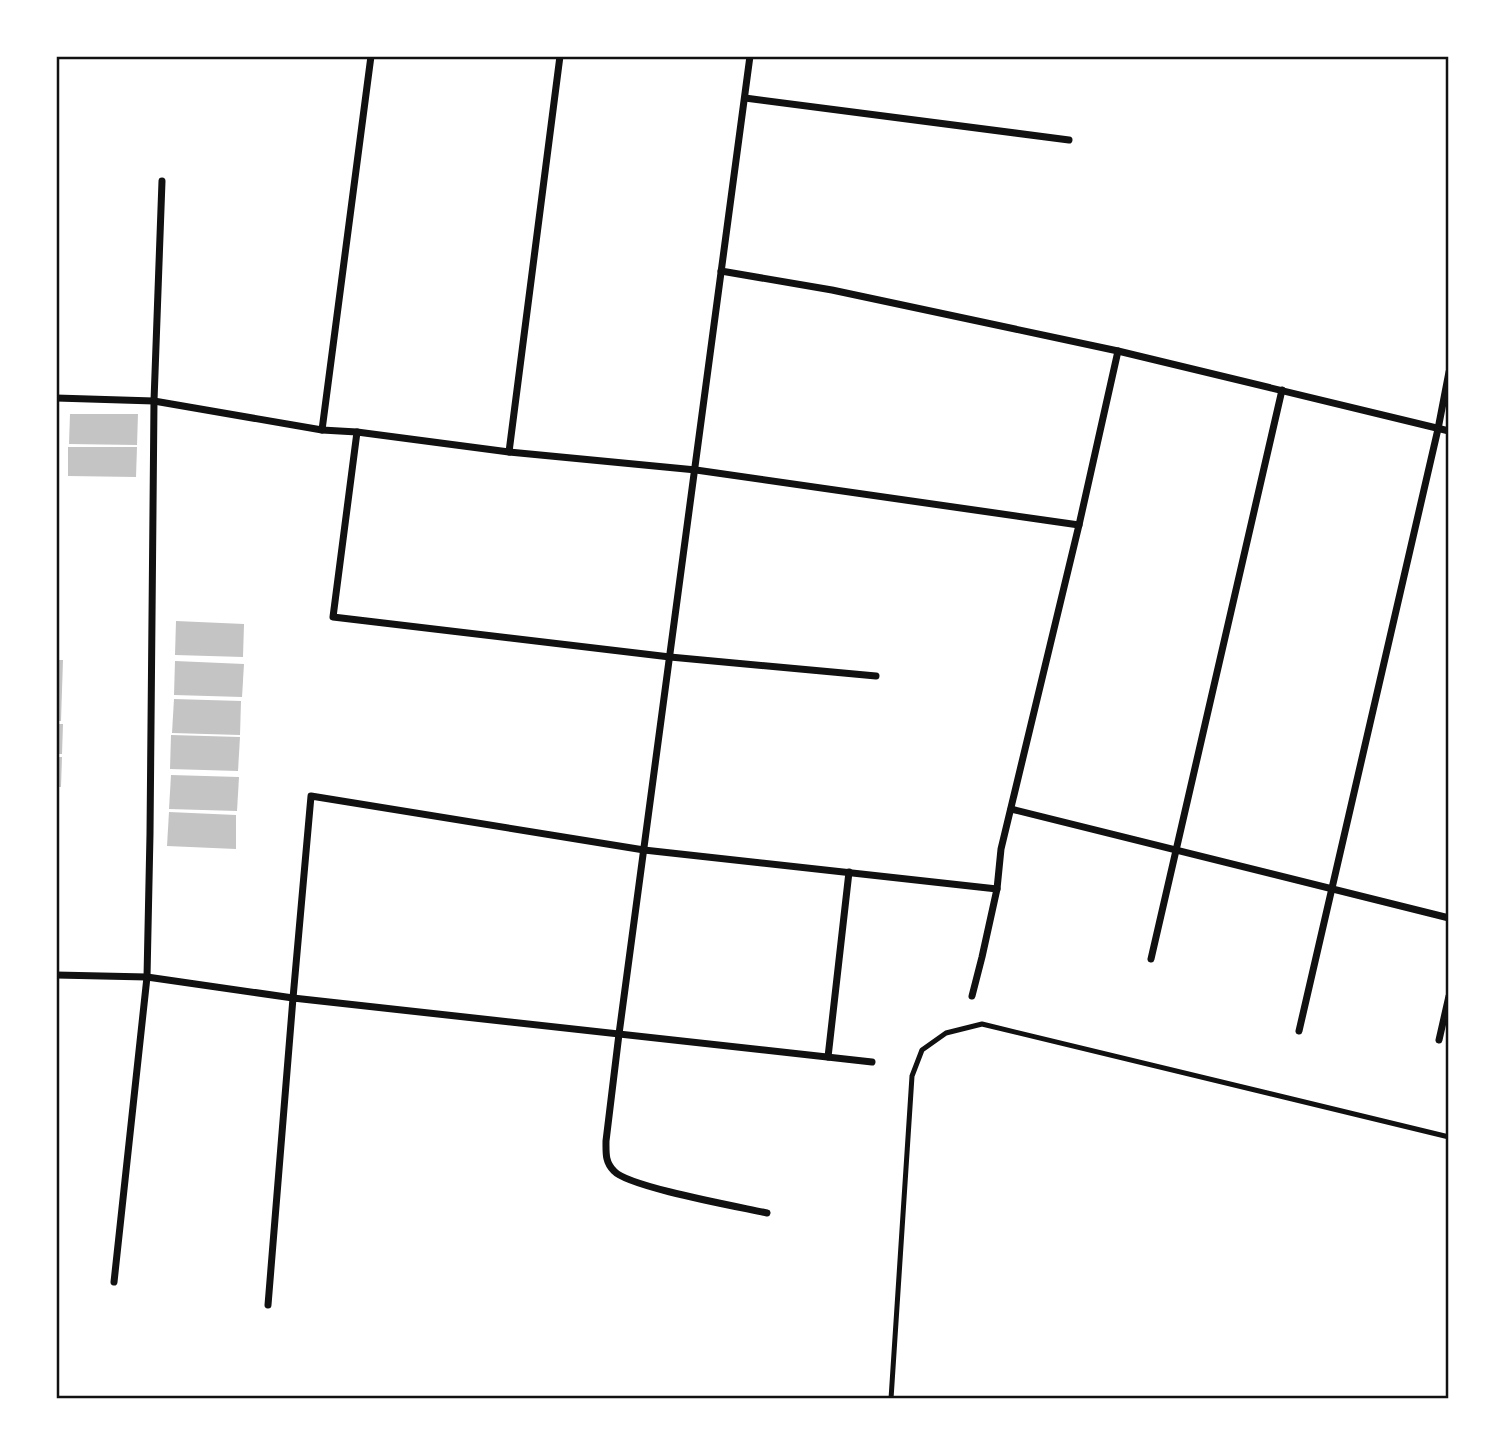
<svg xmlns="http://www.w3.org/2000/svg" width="1505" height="1455" font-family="Quicksand,sans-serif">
	<rect width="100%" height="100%" fill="#fff"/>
	<g fill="#c4c4c4">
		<polygon points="70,414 138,414 137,445 69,444"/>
		<polygon points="68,447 137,447 136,477 68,476"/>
		<polygon points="176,621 244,624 243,657 175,655"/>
		<polygon points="56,660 63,660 61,721 56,721"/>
		<polygon points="175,661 244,664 242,697 174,695"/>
		<polygon points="174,699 241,701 240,735 172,733"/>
		<polygon points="56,724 63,724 62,754 56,754"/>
		<polygon points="171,735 240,737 238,771 170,769"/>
		<polygon points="56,757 62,757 61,787 56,787"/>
		<polygon points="171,775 239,777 237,811 169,809"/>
		<polygon points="169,812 236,815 236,849 167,846"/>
	</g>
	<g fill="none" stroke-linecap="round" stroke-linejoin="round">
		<polyline stroke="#111" stroke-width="5" points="891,1399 912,1076 922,1050 946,1033 982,1024 1449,1137"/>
		<g stroke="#111" stroke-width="7">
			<path d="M 750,56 L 619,1034 L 606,1141 C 606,1153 605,1162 614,1171 C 628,1187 740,1207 767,1213"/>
			<polyline points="745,98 1069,140"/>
			<polyline points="721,271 832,290 1118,351 1449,431"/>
			<polyline points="56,398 154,401 322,430 357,432 509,452 696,470 1079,525"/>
			<polyline points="322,430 371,56"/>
			<polyline points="357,432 333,617 670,657 876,676"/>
			<polyline points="509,452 560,56"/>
			<polyline points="1011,809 1449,918"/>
			<polyline points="1151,959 1282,390"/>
			<polyline points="56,975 147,977 293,998 311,796 644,850 997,889 1001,849 1079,525 1118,351"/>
			<polyline points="972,996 982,957 997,889"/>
			<polyline points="1299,1031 1438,429 1449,372"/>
			<polyline points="1439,1040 1449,996"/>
			<polyline points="828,1057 849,872"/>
			<polyline points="114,1282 147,977 150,834 154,401 162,181"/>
			<polyline points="268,1305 293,998 872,1062"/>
		</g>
	</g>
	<rect width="1505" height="1455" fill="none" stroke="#ffffff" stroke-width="116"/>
	<rect x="58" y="58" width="1389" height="1339" fill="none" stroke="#111" stroke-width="2.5"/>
</svg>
